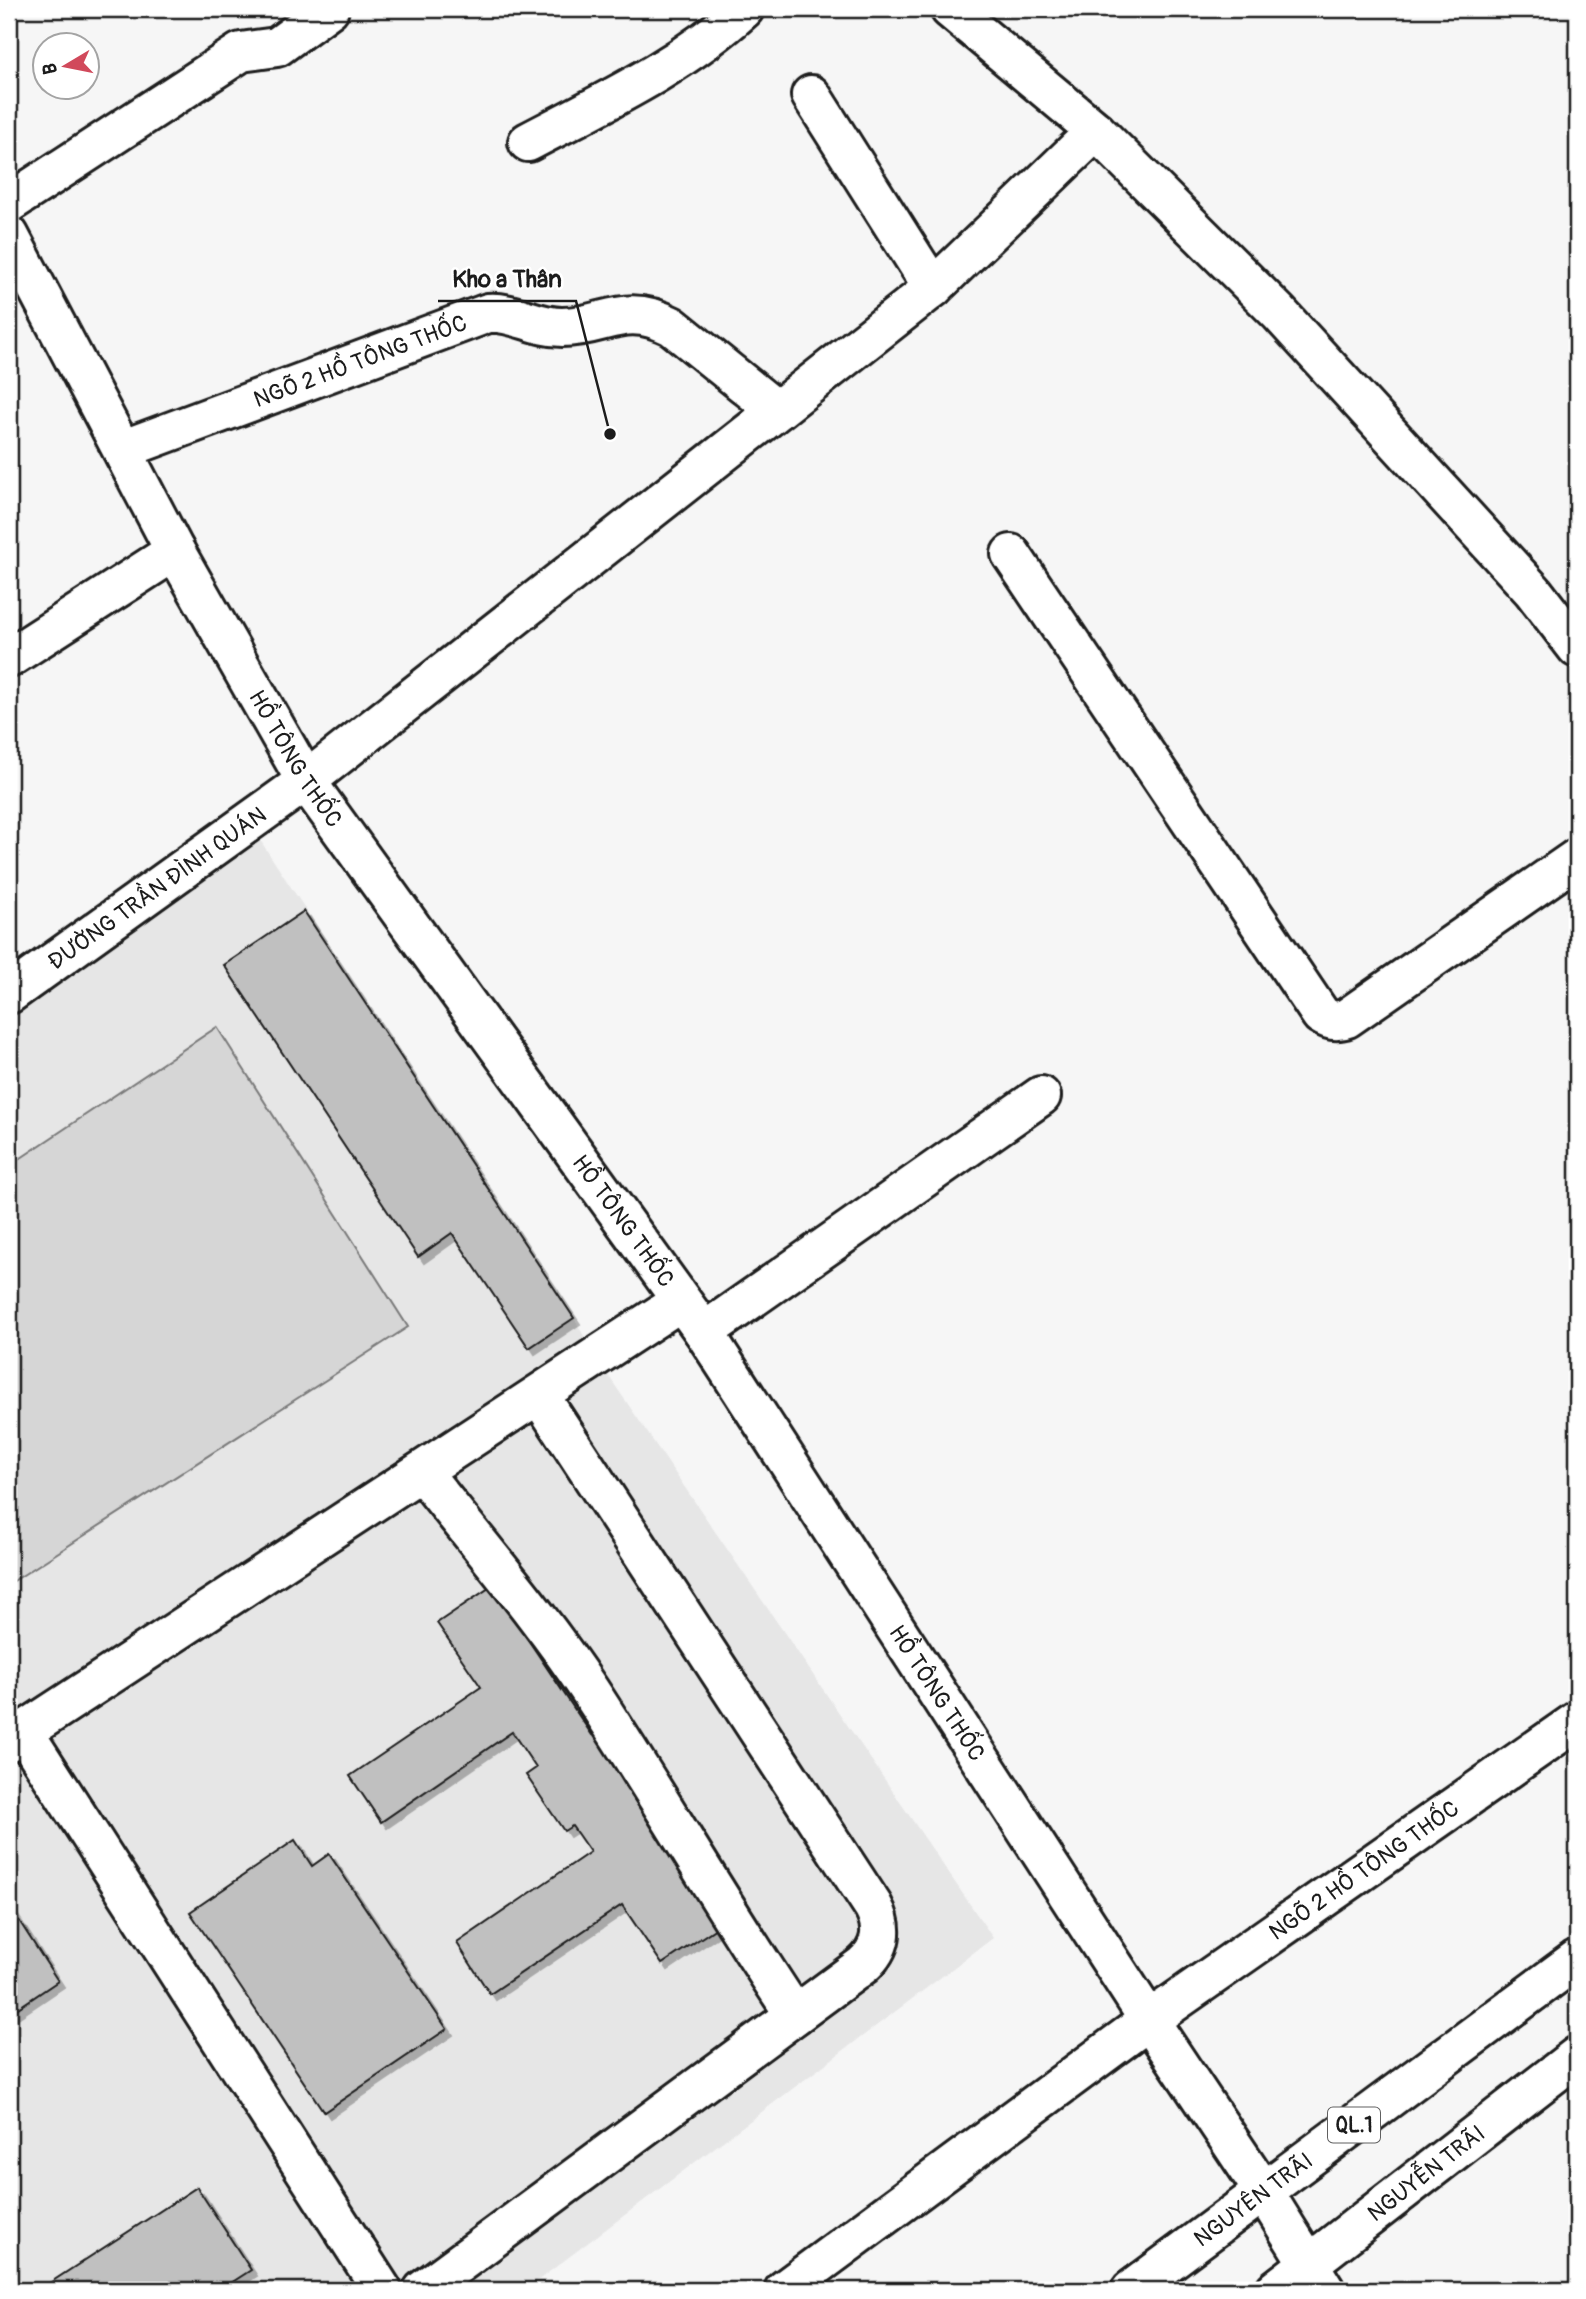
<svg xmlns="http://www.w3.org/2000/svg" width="1586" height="2299" font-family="Pangolin,sans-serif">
	<defs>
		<filter id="shadow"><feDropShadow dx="6" dy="6" stdDeviation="0" flood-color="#0004"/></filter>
	</defs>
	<rect width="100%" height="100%" fill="#f6f6f6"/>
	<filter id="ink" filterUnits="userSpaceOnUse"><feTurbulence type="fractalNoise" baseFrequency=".0143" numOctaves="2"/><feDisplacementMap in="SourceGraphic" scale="14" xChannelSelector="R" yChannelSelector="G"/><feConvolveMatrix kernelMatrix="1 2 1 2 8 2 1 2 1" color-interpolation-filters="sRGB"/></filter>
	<g filter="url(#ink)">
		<polygon fill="#e6e6e6" points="256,834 574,1318 595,1356 993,1938 525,2290 9,2290 9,1009"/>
		<polygon fill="#d6d6d6" stroke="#797979" stroke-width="2" points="217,1027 408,1327 9,1584 9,1166"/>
		<g fill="#c0c0c0" stroke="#1c1c1c" stroke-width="2" filter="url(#shadow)">
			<polygon points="304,911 574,1318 529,1348 452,1233 418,1257 224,965"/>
			<polygon points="492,1586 592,1735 601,1729 635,1780 625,1786 719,1926 662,1964 622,1905 490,1994 457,1943 590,1852 572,1826 564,1831 526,1775 536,1768 512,1732 381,1822 350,1776 481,1687 437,1623"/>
			<polygon points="295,1840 312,1866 329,1854 447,2029 324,2112 190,1912"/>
			<polygon points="9,1905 58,1981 9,2014"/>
			<polygon points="197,2187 251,2270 220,2290 39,2290"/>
		</g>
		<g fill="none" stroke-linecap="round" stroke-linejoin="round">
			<defs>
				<g id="minor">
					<polyline points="950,9 1096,131 1279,313 1533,591 1577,648"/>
					<polyline points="811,95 933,288"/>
					<path d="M 528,142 C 604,102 680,67 744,9"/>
					<polyline points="9,203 241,52 277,47 329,9"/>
					<path id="s1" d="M 9,235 L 175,551 L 306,781 L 704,1332 L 1149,2020 L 1264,2192"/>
					<path id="s2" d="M 124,449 L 488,313 C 514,311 535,327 562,327 C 607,327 623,301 672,326 L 776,410"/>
					<path d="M 1011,554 L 1321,1015 C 1330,1021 1337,1022 1347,1018 L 1577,858"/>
					<polyline points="9,658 175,551"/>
					<path id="s3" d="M 9,994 L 306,781 L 933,288 L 1096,131"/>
					<polyline points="704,1332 1041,1096"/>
					<path d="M 422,1472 C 478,1544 540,1615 590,1691 C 660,1798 724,1909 795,2015"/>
					<polyline points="23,1731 382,2290"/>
					<polyline points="9,1741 681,1301"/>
					<polyline points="1310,2266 1325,2290"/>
					<path d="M 423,2290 L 863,1965 C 882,1948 885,1928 873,1906 L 539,1395"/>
					<path id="s4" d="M 784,2290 L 1149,2020 L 1577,1721"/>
				</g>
				<g id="major">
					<polyline points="1264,2192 1310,2266"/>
					<path id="s5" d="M 1131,2290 L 1577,1959"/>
					<path id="s6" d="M 1275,2290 L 1577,2056"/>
				</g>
			</defs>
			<use href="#minor" stroke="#1c1c1c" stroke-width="44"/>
			<use href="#major" stroke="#1c1c1c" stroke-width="44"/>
			<use href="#minor" stroke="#fff" stroke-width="38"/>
			<use href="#major" stroke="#fff" stroke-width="38"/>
		</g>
	</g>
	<g text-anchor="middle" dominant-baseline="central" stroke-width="5" stroke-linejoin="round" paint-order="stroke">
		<rect fill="#fff" stroke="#606060" stroke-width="2" x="1328" y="2107.5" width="52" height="35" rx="5"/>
		<g font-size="21" font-weight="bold" fill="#1c1c1c">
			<text x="1354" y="2125">QL.1</text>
		</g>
		<g font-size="23" fill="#1c1c1c" stroke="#fff">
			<text stroke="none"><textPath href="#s2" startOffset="252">NGÕ 2 HỒ TÔNG THỐC</textPath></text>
			<text stroke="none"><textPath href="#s1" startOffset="597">HỒ TÔNG THỐC</textPath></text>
			<text stroke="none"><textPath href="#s3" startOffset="182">ĐƯỜNG TRẦN ĐÌNH QUÁN</textPath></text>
			<text stroke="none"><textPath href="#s1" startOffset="1164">HỒ TÔNG THỐC</textPath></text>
			<text stroke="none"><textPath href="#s1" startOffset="1731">HỒ TÔNG THỐC</textPath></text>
			<text stroke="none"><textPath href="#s4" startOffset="716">NGÕ 2 HỒ TÔNG THỐC</textPath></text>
			<text stroke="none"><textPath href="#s6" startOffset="191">NGUYỄN TRÃI</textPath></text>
			<text stroke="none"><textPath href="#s5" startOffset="152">NGUYÊN TRÃI</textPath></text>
		</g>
	</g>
	<path fill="none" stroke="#1c1c1c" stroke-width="2.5" d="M610 434L576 301H438"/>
	<circle fill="#1c1c1c" stroke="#fff" stroke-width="2.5" cx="610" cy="434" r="7"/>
	<g font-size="24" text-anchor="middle" font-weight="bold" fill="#1c1c1c" stroke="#fff" stroke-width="5" stroke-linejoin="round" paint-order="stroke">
		<text x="507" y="287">Kho a Thân</text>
	</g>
	<rect width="1586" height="2299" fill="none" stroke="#fff" stroke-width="35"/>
	<rect x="18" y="18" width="1551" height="2264" fill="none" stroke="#1c1c1c" stroke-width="2.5" filter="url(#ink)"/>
	<g transform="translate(66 66) rotate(260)"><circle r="33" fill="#ffffff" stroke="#a4a4a4" stroke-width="2"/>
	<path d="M0-5L12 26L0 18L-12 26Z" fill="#d1495b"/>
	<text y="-10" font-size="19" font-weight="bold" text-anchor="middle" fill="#1c1c1c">B</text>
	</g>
</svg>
